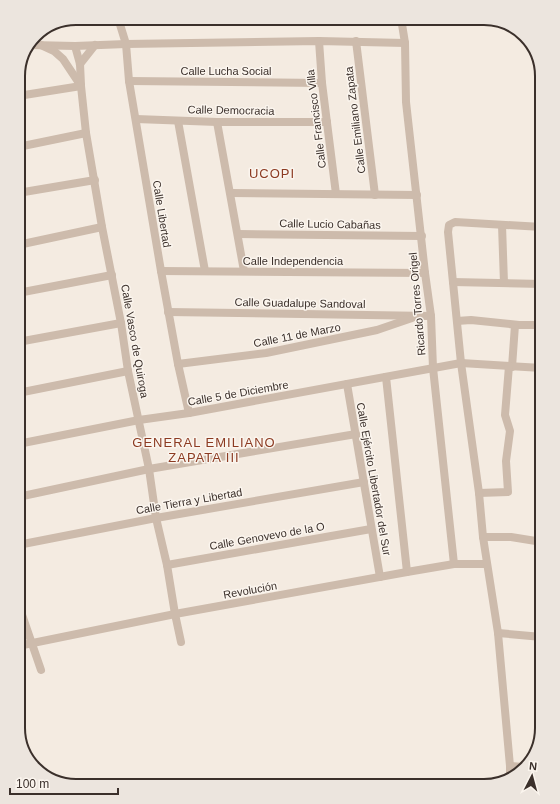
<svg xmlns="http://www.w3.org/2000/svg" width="560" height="804" font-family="Helvetica,sans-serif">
	<rect width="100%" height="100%" fill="#f4ebe1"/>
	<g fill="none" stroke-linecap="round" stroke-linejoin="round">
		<g stroke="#cdbbac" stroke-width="8">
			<polyline points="118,18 126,44 129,81 161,271 178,364 189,413"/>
			<polyline points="401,18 405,43 406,102 425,273 431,316 433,368 454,564"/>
			<polyline points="319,41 322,83 336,194"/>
			<polyline points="356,41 375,195"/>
			<polyline points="31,45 75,46 126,44 319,41 405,43"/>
			<polyline points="41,45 54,51 63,59 81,86 86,133 102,227 121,323 128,371 149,469 156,518 167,565 175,614 181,642"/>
			<polyline points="75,46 80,64 81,85"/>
			<polyline points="80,64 95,45"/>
			<polyline points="129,81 322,83"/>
			<polyline points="18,96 81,86"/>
			<polyline points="136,119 217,122 327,122"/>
			<polyline points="178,121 205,271"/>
			<polyline points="217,122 244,271"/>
			<polyline points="18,147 86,133"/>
			<polyline points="18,193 95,180"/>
			<polyline points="231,193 417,195"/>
			<polyline points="502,225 504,283"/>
			<polyline points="238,234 422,236"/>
			<polyline points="18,245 102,227"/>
			<polyline points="161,271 425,273"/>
			<polyline points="542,281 542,267"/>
			<polyline points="453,282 542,284"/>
			<polyline points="18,293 112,275"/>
			<polyline points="168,312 431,316"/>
			<polyline points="457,321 471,320 519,325 542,325"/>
			<polyline points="18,342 121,323"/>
			<polyline points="178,364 266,353 377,330 412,318"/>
			<polyline points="512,367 515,325"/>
			<polyline points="386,377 407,572"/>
			<polyline points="347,384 380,577"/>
			<polyline points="18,393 128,371"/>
			<polyline points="18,444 139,420 189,413 461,363 542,368"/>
			<polyline points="479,493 508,492 506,461 510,431 505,415 509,366"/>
			<polyline points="18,497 149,469 356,434"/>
			<polyline points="483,537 511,537 542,542"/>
			<polyline points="18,545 156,518 364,482"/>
			<polyline points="167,565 371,529"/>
			<polyline points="18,603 41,670"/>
			<polyline points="498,633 542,637"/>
			<polyline points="18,646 175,614 407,572 454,564 486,564"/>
			<polyline points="510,766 498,633 483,537 479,493 461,363 448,232 449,225 455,222 542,227"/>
			<polyline points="510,779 510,766 524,767"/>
		</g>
	</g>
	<g text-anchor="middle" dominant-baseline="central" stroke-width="3" stroke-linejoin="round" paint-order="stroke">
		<g font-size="11" fill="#3b302b" stroke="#fbf5ee">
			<text x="226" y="71">Calle Lucha Social</text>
			<text transform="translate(231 110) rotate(1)">Calle Democracia</text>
			<text transform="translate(316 119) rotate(-97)">Calle Francisco Villa</text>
			<text transform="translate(355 120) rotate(-97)">Calle Emiliano Zapata</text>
			<text transform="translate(162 214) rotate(81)">Calle Libertad</text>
			<text transform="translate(330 224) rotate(1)">Calle Lucio Cabañas</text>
			<text x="293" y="261">Calle Independencia</text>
			<text transform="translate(300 303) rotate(1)">Calle Guadalupe Sandoval</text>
			<text transform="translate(417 304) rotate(-95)">Ricardo Torres Origel</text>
			<text transform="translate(297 335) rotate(-11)">Calle 11 de Marzo</text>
			<text transform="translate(135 341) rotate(80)">Calle Vasco de Quiroga</text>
			<text transform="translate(238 393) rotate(-10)">Calle 5 de Diciembre</text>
			<text transform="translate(374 479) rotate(80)">Calle Ejército Libertador del Sur</text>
			<text transform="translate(189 501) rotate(-10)">Calle Tierra y Libertad</text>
			<text transform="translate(267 536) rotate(-10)">Calle Genovevo de la O</text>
			<text transform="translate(250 590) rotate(-10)">Revolución</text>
		</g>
		<g font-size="13" letter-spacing="1" fill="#8c3b22" stroke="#fbf5ee">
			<text x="272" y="173">UCOPI</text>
			<text x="204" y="442">GENERAL EMILIANO<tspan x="204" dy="15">ZAPATA III</tspan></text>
		</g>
	</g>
	<path d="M0 0H560V804H0ZM76 25H484A51 51 0 0 1 535 76V728A51 51 0 0 1 484 779H76A51 51 0 0 1 25 728V76A51 51 0 0 1 76 25Z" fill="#ece5de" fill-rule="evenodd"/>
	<path fill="none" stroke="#3b302b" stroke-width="2" d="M76 25H484A51 51 0 0 1 535 76V728A51 51 0 0 1 484 779H76A51 51 0 0 1 25 728V76A51 51 0 0 1 76 25Z"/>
	<g transform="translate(532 776) rotate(6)" stroke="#fbf5ee" stroke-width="3" paint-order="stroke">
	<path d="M0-3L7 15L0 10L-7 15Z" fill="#3b302b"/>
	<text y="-6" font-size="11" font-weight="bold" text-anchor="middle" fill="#3b302b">N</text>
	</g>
	<path d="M10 788v6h108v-6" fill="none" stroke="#3b302b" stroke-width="2"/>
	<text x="16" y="788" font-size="12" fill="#3b302b" stroke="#fbf5ee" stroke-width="3" paint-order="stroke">100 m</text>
</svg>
